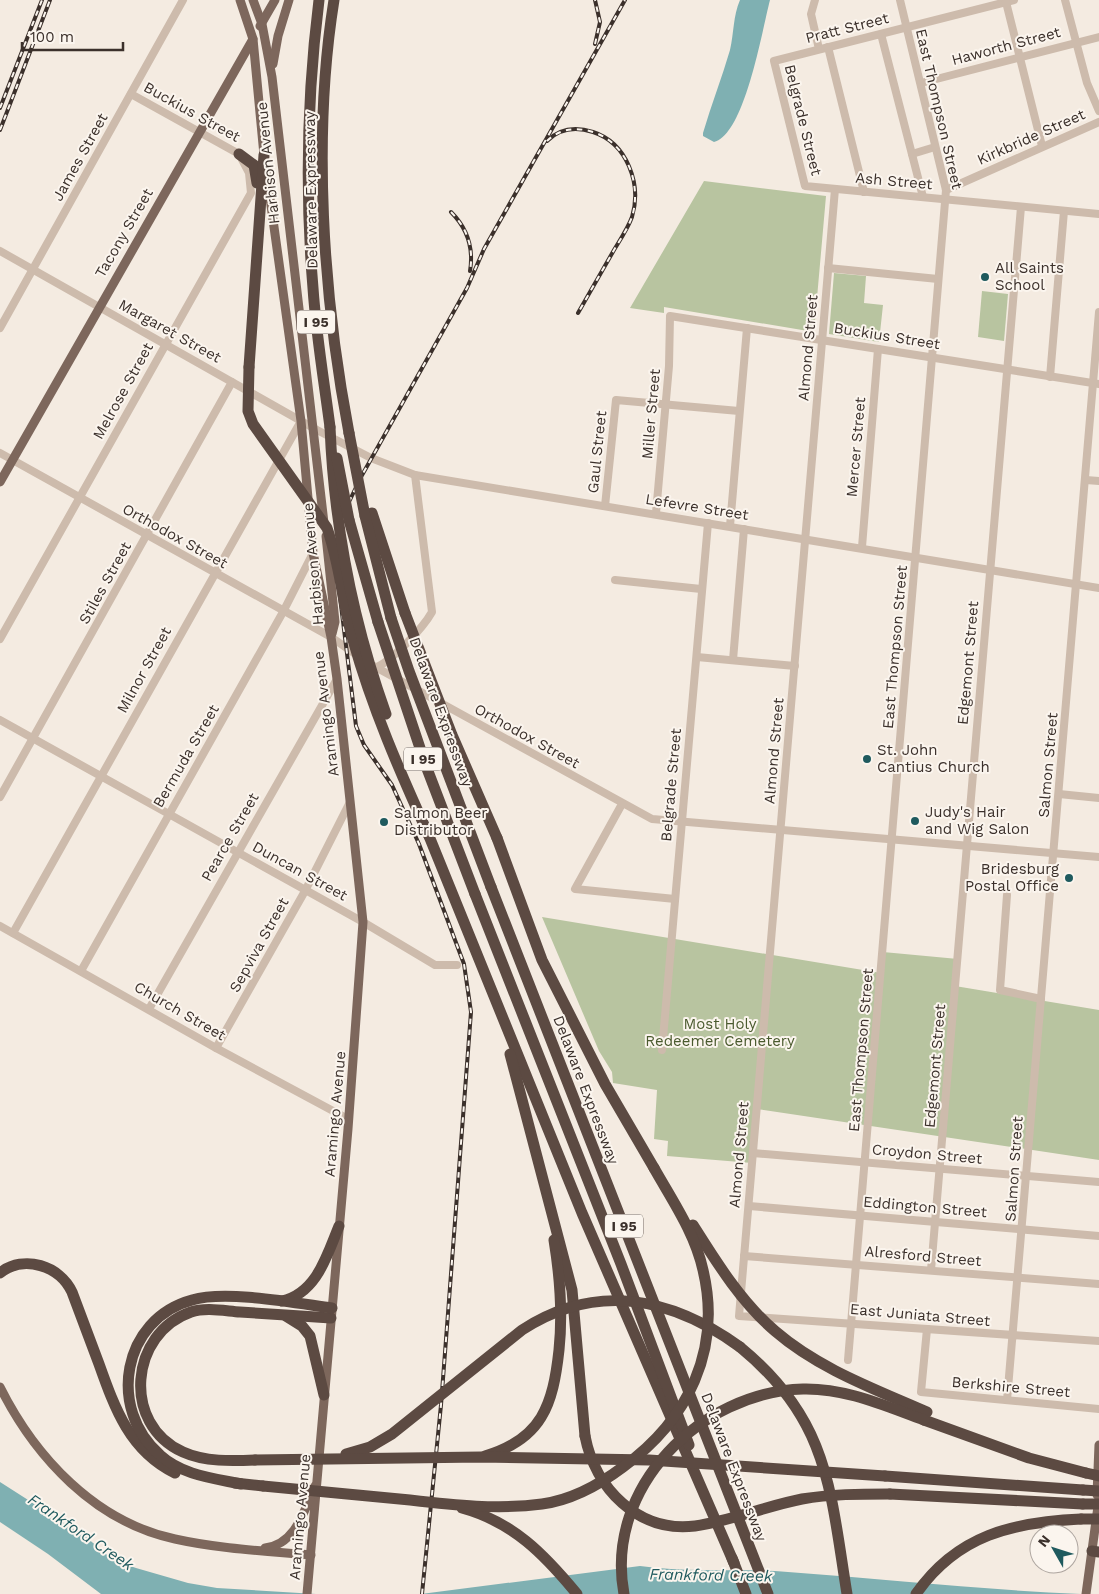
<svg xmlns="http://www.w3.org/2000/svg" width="1099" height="1594" font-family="'Work Sans',sans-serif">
	<rect width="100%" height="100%" fill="#f4ebe1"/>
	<g fill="#b8c4a0">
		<polygon points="704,181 826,196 814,332 664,307 664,313 630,308"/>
		<polygon points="834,273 866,276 864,303 883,305 879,342 829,334"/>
		<polygon points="982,291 1008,294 1004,341 978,337"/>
		<polygon points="542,917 881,973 883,952 958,959 955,986 1099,1010 1099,1160 757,1109 752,1163 667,1156 668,1141 654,1139 657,1090 613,1083 612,1072 599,1051"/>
	</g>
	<g fill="#7fb0b2">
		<path d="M 740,0 L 770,0 C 762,30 745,134 714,142 L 703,136 L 703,133 C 711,105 722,78 730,50 C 734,33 733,16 740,0 Z"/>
		<polygon points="0,1482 86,1537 113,1560 136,1568 188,1583 217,1588 316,1594 101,1594 48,1554 0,1522"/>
		<path d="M 640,1566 C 689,1573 739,1568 788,1572 C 886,1579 983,1590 1081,1594 L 421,1594 Z"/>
	</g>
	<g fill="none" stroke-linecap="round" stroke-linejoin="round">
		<g stroke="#cdbbac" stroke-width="8">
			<polyline points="815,0 811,14 819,49"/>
			<polyline points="1014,0 774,61 805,186 1099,214"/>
			<polyline points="1065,0 1087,83 1099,111"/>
			<polyline points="1006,2 1042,146"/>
			<polyline points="881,34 923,197"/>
			<polyline points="828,47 864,192"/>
			<polyline points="921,83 1099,37"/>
			<polyline points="912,154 935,147"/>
			<polyline points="835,189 739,1316 1099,1341"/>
			<polyline points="946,190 1099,122"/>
			<polyline points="0,251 317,430 371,458 415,475 1099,588"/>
			<polyline points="828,268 938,279"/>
			<polyline points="0,328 183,0"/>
			<polyline points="1050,377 1064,211"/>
			<polyline points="0,453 331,637 358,656"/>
			<polyline points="1086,480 1099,481"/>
			<polyline points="605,506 616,400 739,411"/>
			<polyline points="656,513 669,366 670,316 1099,384"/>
			<polyline points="730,526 747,328"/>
			<polyline points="862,547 878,349"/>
			<polyline points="615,580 701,589"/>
			<polyline points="0,639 251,193 249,173 239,154 131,94"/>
			<polyline points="697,657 795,666"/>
			<polyline points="733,660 744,529"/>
			<polyline points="370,664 652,819 1099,857"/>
			<path d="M 375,668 C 392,661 423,628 432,612 L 415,475"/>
			<polyline points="0,720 363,922 435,965 457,965"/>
			<polyline points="1059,794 1099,798"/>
			<polyline points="0,797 232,382"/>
			<polyline points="622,804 575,889 675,899"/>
			<polyline points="1007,895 1000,990 1041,999"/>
			<polyline points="0,926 216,1048 348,1119"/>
			<polyline points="13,933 301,421"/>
			<polyline points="81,971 283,612 313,553"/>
			<polyline points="149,1009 337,679"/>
			<polyline points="216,1048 305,891 350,802"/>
			<polyline points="662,1050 708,523"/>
			<polyline points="753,1153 1099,1182"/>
			<polyline points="749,1206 1099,1236"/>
			<polyline points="744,1256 1099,1284"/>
			<polyline points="931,1270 1021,207"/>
			<polyline points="927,1329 921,1392 1099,1409"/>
			<polyline points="848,1360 946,190 900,0"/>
			<polyline points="1007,1400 1099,312"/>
		</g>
		<g stroke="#7d675c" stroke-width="9">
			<polyline points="240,0 253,39 264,155 301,421 313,553 331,637 337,679 363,922 348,1129 307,1594"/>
			<polyline points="253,0 262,24 272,77 324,523"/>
			<polyline points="260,26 275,0"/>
			<polyline points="273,64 278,36 289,0"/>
			<polyline points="0,482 253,39"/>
			<polyline points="326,536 335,622 332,634"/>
			<path d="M 0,1387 C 35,1457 95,1522 175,1539 C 220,1549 266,1551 311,1555"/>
			<polyline points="1097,1495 1099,1445"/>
			<path d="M 265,1548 C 296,1544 304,1511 315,1486"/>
			<polyline points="1086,1594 1099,1499"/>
		</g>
		<g stroke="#5c4a42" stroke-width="11">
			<path d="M 319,0 C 307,96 305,192 313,288 C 316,334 324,381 330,427"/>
			<path d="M 334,0 C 312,137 323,297 349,433"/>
			<polyline points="239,154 254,165 257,183"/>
			<polyline points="249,367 264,155"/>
			<polyline points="372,513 405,613"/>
			<polyline points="365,516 391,618"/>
			<polyline points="349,520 378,622"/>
			<polyline points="429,836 582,1213 734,1563"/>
			<polyline points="497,838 542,960 605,1084 654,1168"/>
			<polyline points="491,887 768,1594"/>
			<polyline points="475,894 621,1264 689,1445"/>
			<polyline points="510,1054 572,1290 585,1436"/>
			<path d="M 0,1273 C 24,1254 60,1266 72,1292 C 81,1316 90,1340 99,1364 C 115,1409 130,1451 175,1473"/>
			<path d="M 282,1301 C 317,1293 327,1255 339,1226"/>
			<polyline points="286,1316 302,1326 310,1336 324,1395"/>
			<path d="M 740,1347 C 829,1420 830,1489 847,1594"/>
			<polyline points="924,1420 1029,1458 1086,1473"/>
			<path d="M 485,1456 C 542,1439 553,1405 559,1350 C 563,1312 560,1277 554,1240"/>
			<path d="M 255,1460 C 232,1461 205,1462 183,1452 C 121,1424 130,1333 191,1312 C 206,1307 225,1311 240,1312 C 270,1314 301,1316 331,1318"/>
			<polyline points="885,1476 1083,1490"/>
			<polyline points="235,1483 263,1486"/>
			<path d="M 241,1484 C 212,1478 182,1475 160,1455 C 107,1409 122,1319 192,1300 C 226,1290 295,1303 332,1308"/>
			<polyline points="890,1494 1083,1504"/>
			<path d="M 462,1508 C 513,1522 544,1554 577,1594"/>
			<polyline points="1092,1551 1099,1552"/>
			<polyline points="732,1558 746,1594"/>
			<path d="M 916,1594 C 957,1535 1013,1522 1081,1519"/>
		</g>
		<defs>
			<g id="rail">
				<polyline points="595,44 600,22 595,0"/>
				<polyline points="0,108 42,0"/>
				<polyline points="0,130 50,0"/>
				<path d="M 547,141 C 560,128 577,127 593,132 C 627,143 642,184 632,217 C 628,228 620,240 614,250 C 602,271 590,292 578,313"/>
				<path d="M 451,212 C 467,228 474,247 470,271"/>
				<polyline points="422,1594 441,1405 471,1012 464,964 419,844 392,785 364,745 356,726 336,565 338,536 347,506 361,477 467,288 484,249 625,0"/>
			</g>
		</defs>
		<use href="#rail" stroke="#3b302b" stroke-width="4"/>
		<use href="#rail" stroke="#fbf5ee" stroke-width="2" stroke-dasharray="5.5" stroke-linecap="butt"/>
		<g stroke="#5c4a42" stroke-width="11">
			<path d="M 249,367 L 248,411 L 253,424 L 327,528 C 340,564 342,603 353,640 C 372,708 400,772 429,836"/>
			<path d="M 330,427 C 334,525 353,622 386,714"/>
			<polyline points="349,433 365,516"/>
			<polyline points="337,458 349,520"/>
			<polyline points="405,613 452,735 497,838"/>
			<polyline points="391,618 409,671 491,887"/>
			<polyline points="378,622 426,766 475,894"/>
			<path d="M 693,1225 C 717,1263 741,1302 775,1331 C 819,1369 875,1389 927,1412"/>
			<path d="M 585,1436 C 595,1488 638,1533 695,1526 C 731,1521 766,1506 802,1499 C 831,1494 860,1494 890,1494"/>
			<path d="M 346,1454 L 370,1447 L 392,1434 L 522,1330 C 596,1282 671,1297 740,1347"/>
			<polyline points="255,1460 481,1457 649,1460 885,1476"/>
			<polyline points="1086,1473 1099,1476"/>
			<path d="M 263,1486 C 312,1491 361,1495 410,1500 C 453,1505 499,1510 542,1504 C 572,1500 599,1485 623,1467 C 688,1420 722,1350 703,1270 C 695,1233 672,1200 654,1168"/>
			<polyline points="1083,1490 1099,1491"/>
			<polyline points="1083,1504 1099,1504"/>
			<polyline points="1081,1519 1099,1519"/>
			<path d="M 624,1594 C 604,1487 701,1392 803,1389 C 846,1388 885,1406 924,1420"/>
		</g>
	</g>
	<g fill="#1f5a5e" stroke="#fbf5ee" stroke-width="2">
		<circle cx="985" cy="277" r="5"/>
		<circle cx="867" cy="759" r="5"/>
		<circle cx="915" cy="821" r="5"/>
		<circle cx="384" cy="822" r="5"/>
		<circle cx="1069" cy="878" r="5"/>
	</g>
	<g text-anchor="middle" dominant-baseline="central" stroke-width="4" stroke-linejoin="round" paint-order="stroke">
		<g fill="#fbf5ee" stroke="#756b66" stroke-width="1">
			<rect x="297" y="310.5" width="38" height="23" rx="4"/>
			<rect x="404" y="747.5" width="38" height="23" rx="4"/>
			<rect x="605" y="1214.5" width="38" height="23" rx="4"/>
		</g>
		<g font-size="14" font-weight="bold" fill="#3b302b">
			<text x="316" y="322">I 95</text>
			<text x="423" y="759">I 95</text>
			<text x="624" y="1226">I 95</text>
		</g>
		<g font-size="15" fill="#3b302b" stroke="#fbf5ee">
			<text transform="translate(847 28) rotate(-14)">Pratt Street</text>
			<text transform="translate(1006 46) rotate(-15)">Haworth Street</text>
			<text transform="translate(939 109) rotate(77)">East Thompson Street</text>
			<text transform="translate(192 112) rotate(29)">Buckius Street</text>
			<text transform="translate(803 120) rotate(76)">Belgrade Street</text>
			<text transform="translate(1031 137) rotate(-24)">Kirkbride Street</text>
			<text transform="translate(80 157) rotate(-61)">James Street</text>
			<text transform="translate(268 163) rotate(-96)">Harbison Avenue</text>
			<text transform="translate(894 181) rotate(5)">Ash Street</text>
			<text transform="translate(311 190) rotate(-91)">Delaware Expressway</text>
			<text transform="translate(124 233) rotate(-60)">Tacony Street</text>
			<text transform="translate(170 331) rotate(29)">Margaret Street</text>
			<text transform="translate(887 336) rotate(9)">Buckius Street</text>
			<text transform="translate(808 348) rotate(-85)">Almond Street</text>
			<text transform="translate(123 391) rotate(-61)">Melrose Street</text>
			<text transform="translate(651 414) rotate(-85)">Miller Street</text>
			<text transform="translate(856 447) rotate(-85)">Mercer Street</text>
			<text transform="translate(597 452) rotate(-84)">Gaul Street</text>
			<text transform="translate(697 507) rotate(9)">Lefevre Street</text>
			<text transform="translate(175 536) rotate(29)">Orthodox Street</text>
			<text transform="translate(313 564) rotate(-95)">Harbison Avenue</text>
			<text transform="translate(105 583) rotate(-61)">Stiles Street</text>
			<text transform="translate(895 647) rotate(-85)">East Thompson Street</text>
			<text transform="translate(968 663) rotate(-85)">Edgemont Street</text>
			<text transform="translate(144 670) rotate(-61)">Milnor Street</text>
			<text transform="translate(441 712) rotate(70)">Delaware Expressway</text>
			<text transform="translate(326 714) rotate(-97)">Aramingo Avenue</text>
			<text transform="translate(527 736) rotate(29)">Orthodox Street</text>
			<text transform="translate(774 751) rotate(-85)">Almond Street</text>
			<text transform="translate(186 756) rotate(-60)">Bermuda Street</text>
			<text transform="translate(1048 765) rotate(-85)">Salmon Street</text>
			<text transform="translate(671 785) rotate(-85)">Belgrade Street</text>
			<text transform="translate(230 837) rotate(-60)">Pearce Street</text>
			<text transform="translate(300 871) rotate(29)">Duncan Street</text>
			<text transform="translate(259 945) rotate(-61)">Sepviva Street</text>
			<text transform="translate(180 1011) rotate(30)">Church Street</text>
			<text transform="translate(861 1050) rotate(-85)">East Thompson Street</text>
			<text transform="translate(935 1066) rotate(-85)">Edgemont Street</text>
			<text transform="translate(586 1090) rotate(69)">Delaware Expressway</text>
			<text transform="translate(335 1114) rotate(-85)">Aramingo Avenue</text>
			<text transform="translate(927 1154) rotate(5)">Croydon Street</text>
			<text transform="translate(739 1155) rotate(-85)">Almond Street</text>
			<text transform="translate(1014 1169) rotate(-86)">Salmon Street</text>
			<text transform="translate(925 1207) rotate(5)">Eddington Street</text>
			<text transform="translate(923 1256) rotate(5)">Alresford Street</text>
			<text transform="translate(920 1315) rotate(5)">East Juniata Street</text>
			<text transform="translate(1011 1387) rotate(5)">Berkshire Street</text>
			<text transform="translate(734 1467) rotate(69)">Delaware Expressway</text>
			<text transform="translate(300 1517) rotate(-85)">Aramingo Avenue</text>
		</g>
		<g font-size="15" fill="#3b302b" stroke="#fbf5ee" text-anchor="start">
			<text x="995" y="268">All Saints<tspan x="995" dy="17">School</tspan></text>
			<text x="877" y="750">St. John<tspan x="877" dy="17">Cantius Church</tspan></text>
			<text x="925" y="812">Judy's Hair<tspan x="925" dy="17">and Wig Salon</tspan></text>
			<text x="394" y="813">Salmon Beer<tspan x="394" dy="17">Distributor</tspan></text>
			<text x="1059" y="869" text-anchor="end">Bridesburg<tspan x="1059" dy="17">Postal Office</tspan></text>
		</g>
		<g font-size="15" fill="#4a5a2e" stroke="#fbf5ee">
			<text x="720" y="1024">Most Holy<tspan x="720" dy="17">Redeemer Cemetery</tspan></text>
		</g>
		<g font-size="16" font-style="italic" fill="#1f5a5e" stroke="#fbf5ee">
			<text transform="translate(81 1532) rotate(34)">Frankford Creek</text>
			<text transform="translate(711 1575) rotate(1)">Frankford Creek</text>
		</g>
	</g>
	<g transform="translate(1054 1549) rotate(309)"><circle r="24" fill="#fbf5ee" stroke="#aea6a0"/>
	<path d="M0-4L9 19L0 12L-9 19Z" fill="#1f5a5e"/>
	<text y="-8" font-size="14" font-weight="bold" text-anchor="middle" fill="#3b302b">N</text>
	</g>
	<path d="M22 42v8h101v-8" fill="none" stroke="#3b302b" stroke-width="2.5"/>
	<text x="30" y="42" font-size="15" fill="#3b302b" stroke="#fbf5ee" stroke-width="4" paint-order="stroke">100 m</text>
</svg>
